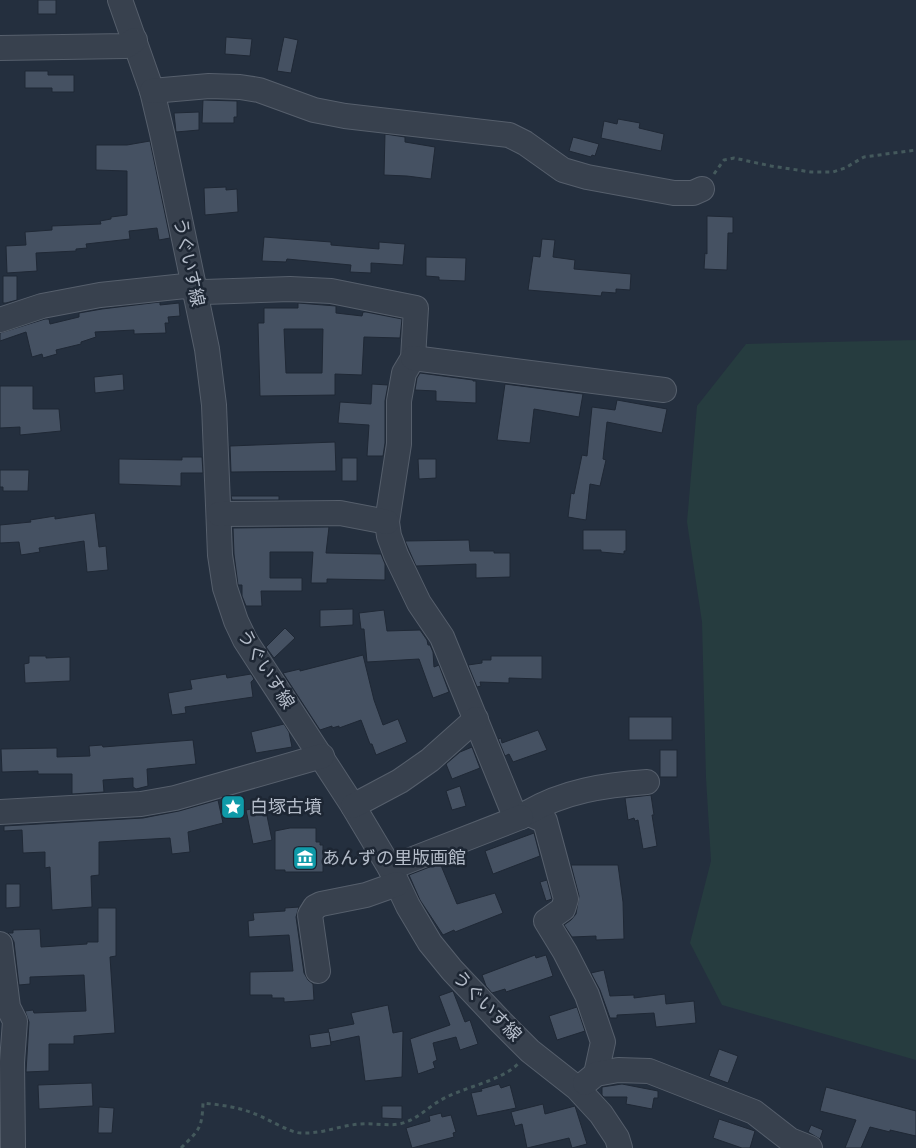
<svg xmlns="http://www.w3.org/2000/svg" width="916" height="1148" font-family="Signika,'Noto Sans JP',sans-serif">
	<rect width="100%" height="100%" fill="#242f3e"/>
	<polygon fill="#263c3f" points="916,340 916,1060 722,1005 690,943 711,861 706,778 702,622 687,522 697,406 746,344"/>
	<g fill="#455162" stroke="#1f2835" fill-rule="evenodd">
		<rect x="38" y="0" width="18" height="14"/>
		<polygon points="226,37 252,39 250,56 225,54"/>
		<polygon points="284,37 298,40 291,73 277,71"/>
		<polygon points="25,71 48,71 48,75 74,75 74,92 52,92 52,88 25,88"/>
		<polygon points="203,100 237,101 237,117 234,117 234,123 202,123"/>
		<polygon points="199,112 199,130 176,132 174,113"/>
		<polygon points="618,119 640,123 639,128 664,134 661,151 601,138 604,121 617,124"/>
		<polygon points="385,134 405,137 405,142 435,147 431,179 407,176 384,175"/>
		<polygon points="573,137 599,144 595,156 592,155 591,157 569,151"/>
		<polygon points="150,141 170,238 159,240 157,228 129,231 130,239 86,244 87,248 76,249 76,251 36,253 37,271 7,273 6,246 26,245 25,232 52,230 52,226 101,224 100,221 111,219 111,217 127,215 127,171 96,170 96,145 127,145"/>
		<polygon points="226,187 226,190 237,189 238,212 205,215 204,188"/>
		<polygon points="707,216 733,217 733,233 728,233 727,270 704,269 705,253 707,254"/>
		<polygon points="264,237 331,242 331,245 379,249 379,242 405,244 403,265 371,263 371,273 350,272 351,265 287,259 286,262 262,261"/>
		<polygon points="542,239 555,240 553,257 575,260 574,269 631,274 630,290 616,289 616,293 602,292 601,296 528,290 533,256 540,257"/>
		<polygon points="426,257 466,258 465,281 439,280 439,277 426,276"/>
		<polygon points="3,276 17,276 17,300 6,303 3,303"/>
		<polygon points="160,302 160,305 179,303 180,316 168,317 169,323 165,323 166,333 134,334 134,330 95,332 96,337 81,342 81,344 56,350 57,354 43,358 42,354 32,357 26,332 0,341 0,333 45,319 49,319 50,324 79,317 79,313 102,309"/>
		<path d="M 298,303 L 336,306 L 336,313 L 362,316 L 363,312 L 366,312 L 402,319 L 400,338 L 364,337 L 362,375 L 335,374 L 335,395 L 260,396 L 258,323 L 264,323 L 264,308 L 298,308 ZM 284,329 L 323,329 L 322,373 L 286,373 Z"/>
		<polygon points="420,373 473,380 473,381 476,381 476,403 436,401 436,391 415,390 417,378"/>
		<polygon points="123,374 124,390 95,393 94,377"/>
		<polygon points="372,384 388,385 385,401 385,443 383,456 367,456 369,425 338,423 340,402 371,404"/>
		<polygon points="505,384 583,394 579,417 534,409 530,443 497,440"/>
		<polygon points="0,386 33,386 33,409 59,409 61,431 20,435 20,427 0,428"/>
		<polygon points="617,400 667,409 662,433 607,422 603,459 606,460 600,486 590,484 586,520 568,517 571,493 574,494 582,455 587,456 592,407 615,410"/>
		<polygon points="335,442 336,471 231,472 230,446"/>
		<polygon points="182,457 202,457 203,473 181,473 181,486 119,484 119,459 182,460"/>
		<rect x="342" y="458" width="15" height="23"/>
		<polygon points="418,459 436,459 436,478 419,479"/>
		<polygon points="0,470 29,470 28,491 3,491 3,487 0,487"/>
		<polygon points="231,496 279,496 279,500 232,500"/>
		<polygon points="95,513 99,547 106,546 108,570 87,572 84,541 39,548 40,552 21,555 19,542 0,543 0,525 31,522 30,520 55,516 55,519"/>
		<polygon points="329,527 326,553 381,554 385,564 385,580 327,579 327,583 311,583 313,552 270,552 270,578 302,578 302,591 261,591 262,606 246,606 242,596 242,585 238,585 234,554 233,528"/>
		<polygon points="583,530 626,530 626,551 624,551 624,554 601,552 601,550 583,550"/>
		<polygon points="469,540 470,551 494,551 494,553 510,553 510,577 476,578 476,564 416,566 405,541"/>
		<polygon points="353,609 353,625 320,627 320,610"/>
		<polygon points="384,610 387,631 420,630 427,640 428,645 430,645 433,652 434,667 439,665 449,692 433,698 419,659 367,662 364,629 361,629 359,613"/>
		<polygon points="285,628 295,638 274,658 266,647"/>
		<polygon points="363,655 374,700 383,725 398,719 407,742 376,755 372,744 370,744 361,720 339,728 339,726 332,728 332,726 320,730 283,673 300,669 300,671"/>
		<polygon points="29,656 46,656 46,658 70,657 70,681 25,683 24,664 29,663"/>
		<polygon points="491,656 542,656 542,679 509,678 509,683 480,682 481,686 477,687 468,665 482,663 482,660 491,660"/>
		<polygon points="226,674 227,678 251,674 254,679 251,682 253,697 185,707 186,713 172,715 168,693 192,689 190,680"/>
		<rect x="629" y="717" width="43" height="23"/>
		<polygon points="284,724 289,732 292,747 256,753 251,732"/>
		<polygon points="538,730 547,750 513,762 509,754 505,756 498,739 501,738 502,743"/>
		<polygon points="193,740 196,764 147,769 148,786 136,789 133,787 133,778 103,780 104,792 72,794 72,774 38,774 38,771 2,772 1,749 57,748 57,757 90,756 89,746 102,745 103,747"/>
		<polygon points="472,747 480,768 452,779 446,764 460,752"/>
		<rect x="660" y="750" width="17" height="27"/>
		<polygon points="460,786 466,806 452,810 446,791"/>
		<polygon points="651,795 654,815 652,815 657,846 643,849 638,820 635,821 634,818 628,820 625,798"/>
		<polygon points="218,800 223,823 188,832 190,852 172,854 170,838 99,842 99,875 91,876 92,907 52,910 50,867 45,868 45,852 23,853 22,830 4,831 4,826 143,818 179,811"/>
		<polygon points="265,806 272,840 253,844 246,810"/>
		<polygon points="290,828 316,828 316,842 320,842 320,845 323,845 323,872 285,872 285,870 275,870 275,831"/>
		<polygon points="534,833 540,856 493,874 485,851"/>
		<polygon points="440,863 457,904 495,893 503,913 455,932 454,930 443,935 420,900 409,875"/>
		<polygon points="571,865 618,865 623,902 624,939 596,940 596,936 572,937 564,925 571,920 576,914 579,896"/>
		<polygon points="547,880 552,899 546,901 540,882"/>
		<polygon points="6,884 20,884 20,907 6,908"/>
		<polygon points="299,907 296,917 304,973 308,980 313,984 314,1000 284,1002 284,998 272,998 272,995 250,995 250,972 293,971 289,935 249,937 248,921 254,920 253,913 285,911 285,908"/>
		<polygon points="98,908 116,908 116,956 110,957 115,1033 74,1036 74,1044 49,1044 49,1071 26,1072 29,1022 25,1011 33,1010 34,1013 86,1011 84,975 30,977 30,984 19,985 14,942 11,936 8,933 13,933 13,930 40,929 41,947 87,944 87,942 98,942"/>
		<polygon points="535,955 536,958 546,955 553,976 506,992 505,989 492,993 486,986 482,975"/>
		<polygon points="604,970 610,996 634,995 634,998 665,994 666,1004 694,1001 696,1023 656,1027 654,1013 617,1015 617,1018 610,1018 600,990 591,973"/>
		<polygon points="453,991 465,1022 470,1020 478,1044 460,1050 456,1037 433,1043 437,1060 433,1062 435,1068 418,1074 410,1039 450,1025 439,996"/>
		<polygon points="388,1005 393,1033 403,1031 402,1077 365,1081 359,1036 331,1042 328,1029 354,1024 351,1013"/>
		<polygon points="577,1007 585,1031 557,1040 549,1016"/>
		<polygon points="329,1032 331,1045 311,1048 309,1035"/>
		<polygon points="719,1049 738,1056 728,1083 709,1076"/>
		<polygon points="92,1083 93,1106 39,1109 38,1085"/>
		<polygon points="499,1084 501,1088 510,1085 516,1108 477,1116 471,1093 482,1091 481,1089"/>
		<polygon points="622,1084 658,1091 658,1098 654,1098 652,1109 626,1104 627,1097 604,1097 602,1095 602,1087"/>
		<polygon points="826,1087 916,1111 916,1136 890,1130 890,1132 870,1127 861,1148 845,1148 856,1120 820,1111"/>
		<polygon points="543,1104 545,1114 575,1106 587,1144 572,1148 569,1138 527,1148 522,1124 515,1126 511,1112"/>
		<polygon points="382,1106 402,1106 402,1119 382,1118"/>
		<polygon points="99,1107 114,1108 112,1133 98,1133"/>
		<polygon points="441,1113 442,1117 451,1115 456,1132 453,1133 454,1137 412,1148 406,1128 430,1121 429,1116"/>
		<polygon points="719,1119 755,1131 750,1148 742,1148 713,1138"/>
		<polygon points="811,1125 823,1130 820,1139 808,1132"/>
	</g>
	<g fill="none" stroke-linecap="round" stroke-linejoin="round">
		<defs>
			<g id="minor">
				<polyline points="120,0 152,91 162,133 207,349 214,405 220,555 225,588 236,621 245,640 353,806 390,868 408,906 430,943 452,970 501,1022 530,1051 577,1088 601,1114 617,1138 620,1148"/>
				<polyline points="0,48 126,46 135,40"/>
				<polyline points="152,91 209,86 240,87 259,90 314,110 345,116 509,135 525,143 563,170 587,177 674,193 693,193 702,189"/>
				<polyline points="0,320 42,306 100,295 185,286 204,292 290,289 331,291 416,308 413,358 404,373 399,401 399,444 387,522 389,536 396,555 419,603 442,637 512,809 521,817 527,813 545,821 566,899 563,909 546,921 565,952 587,995 603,1042 596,1074"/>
				<polyline points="413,358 664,390"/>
				<polyline points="219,514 340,513 387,522"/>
				<polyline points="353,806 400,781 430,760 476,719"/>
				<polyline points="0,812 141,804 175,798 322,756"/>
				<path d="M 527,813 C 564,791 605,785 647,782"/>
				<polyline points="390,868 521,817"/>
				<polyline points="0,944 8,1007 15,1021 12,1062 13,1148"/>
				<polyline points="318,971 310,915 315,907 321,904 366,895 397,884"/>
				<polyline points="585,1083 596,1074 618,1070 649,1071 754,1112 790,1140 810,1148"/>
			</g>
		</defs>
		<use href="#minor" stroke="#565f6c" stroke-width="26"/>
		<g stroke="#44595c" stroke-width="3" stroke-dasharray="4 4" stroke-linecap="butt">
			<polyline points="714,174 724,160 734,158 771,166 811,172 833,172 845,168 864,157 916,150"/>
			<path d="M 181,1148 C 199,1130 202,1129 203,1103 C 221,1105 239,1107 255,1114 C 267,1118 290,1133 301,1133 C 323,1134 341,1125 361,1124 C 374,1123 387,1126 399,1124 C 414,1121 424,1111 436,1103 C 460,1087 498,1083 518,1064"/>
		</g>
		<use href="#minor" stroke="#38414e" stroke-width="24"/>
	</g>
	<defs>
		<symbol id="sight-square" viewBox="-11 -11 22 22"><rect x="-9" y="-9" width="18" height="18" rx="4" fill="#0f9aa8" stroke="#1d2633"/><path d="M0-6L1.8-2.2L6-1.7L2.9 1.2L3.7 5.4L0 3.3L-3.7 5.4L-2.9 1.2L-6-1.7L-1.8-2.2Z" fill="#fff"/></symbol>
		<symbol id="museum-square" viewBox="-11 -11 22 22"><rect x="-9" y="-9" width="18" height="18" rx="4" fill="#0f9aa8" stroke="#1d2633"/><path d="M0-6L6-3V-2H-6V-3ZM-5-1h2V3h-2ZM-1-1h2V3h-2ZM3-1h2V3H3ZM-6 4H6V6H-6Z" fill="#fff"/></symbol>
	</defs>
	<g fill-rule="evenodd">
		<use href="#sight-square" x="219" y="793" width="28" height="28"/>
		<use href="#museum-square" x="291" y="844" width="28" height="28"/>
	</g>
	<g text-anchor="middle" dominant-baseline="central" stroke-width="5" stroke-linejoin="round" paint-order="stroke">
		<g font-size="18" fill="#b4bcc9" stroke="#1d2633">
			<text transform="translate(189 262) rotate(78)">うぐいす線</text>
			<text transform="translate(266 669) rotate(58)">うぐいす線</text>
			<text transform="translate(487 1006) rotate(46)">うぐいす線</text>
		</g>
		<g font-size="18" fill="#b4bcc9" stroke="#1d2633" text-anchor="start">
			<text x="250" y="807">白塚古墳</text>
			<text x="322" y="858">あんずの里版画館</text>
		</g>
	</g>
</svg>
